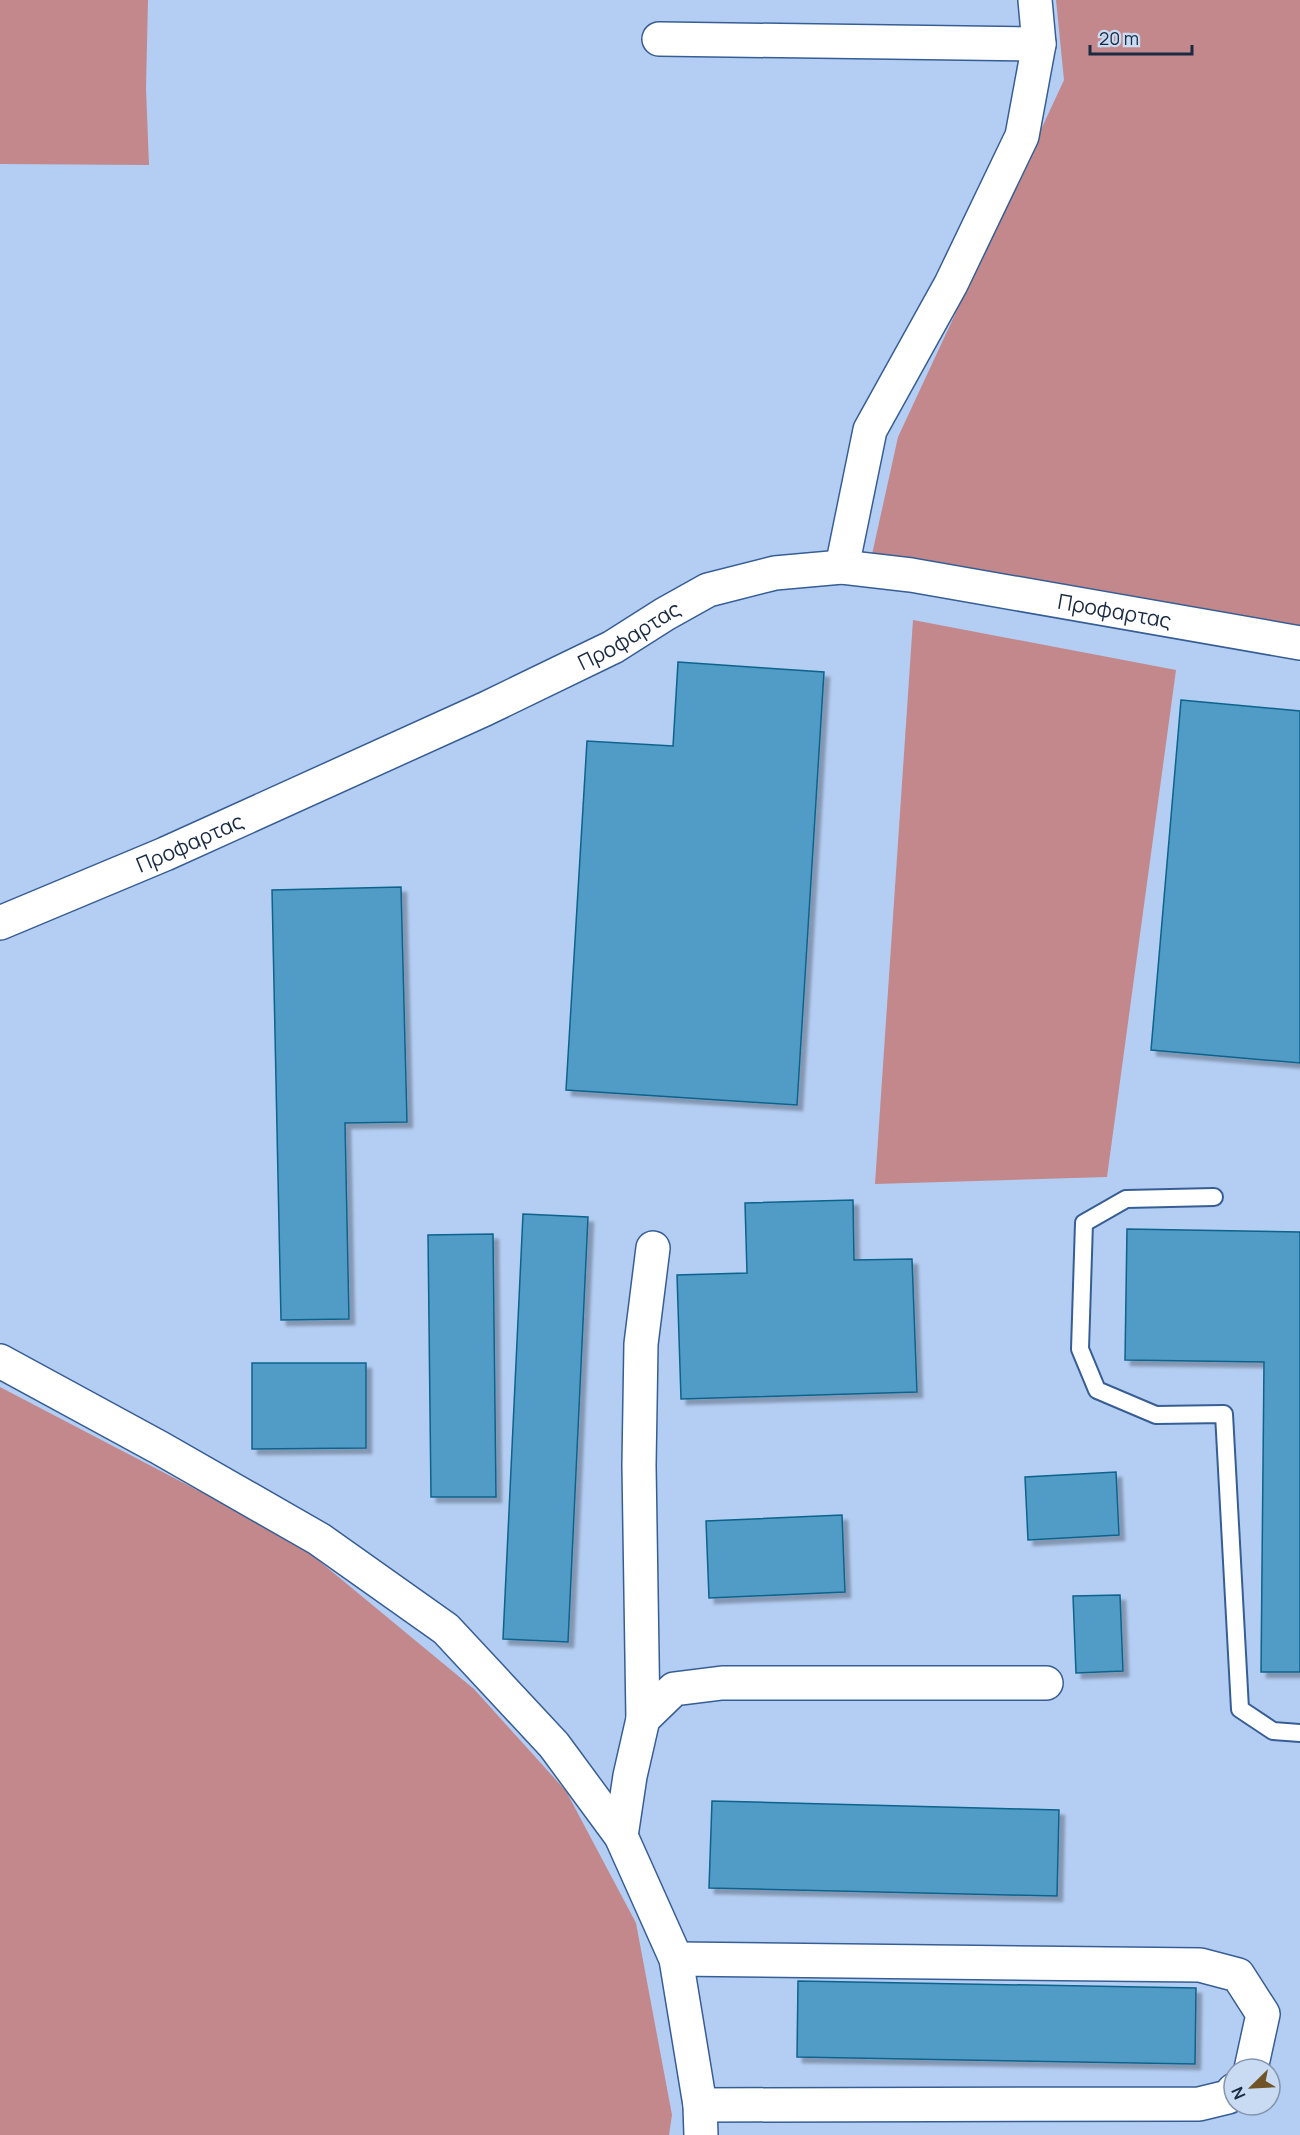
<svg xmlns="http://www.w3.org/2000/svg" width="1300" height="2135" font-family="Manrope,sans-serif">
	<defs>
		<filter id="shadow"><feDropShadow dx="5.5" dy="5.5" stdDeviation="1.5" flood-color="#0004"/></filter>
	</defs>
	<rect width="100%" height="100%" fill="#b4cef3"/>
	<g fill="#c3888b">
		<polygon points="0,0 148,0 146,88 149,165 0,164"/>
		<polygon points="1056,0 1300,0 1300,628 871,559 898,437 1064,80"/>
		<polygon points="913,620 1176,670 1107,1177 875,1184"/>
		<polygon points="0,1387 295,1541 474,1689 566,1791 636,1923 672,2115 669,2135 0,2135"/>
	</g>
	<g fill="#519bc7" stroke="#0d638b" stroke-width="1.5" filter="url(#shadow)">
		<polygon points="678,662 824,672 797,1105 566,1090 587,741 673,746"/>
		<polygon points="1181,700 1300,711 1300,1063 1151,1050"/>
		<polygon points="401,887 407,1122 345,1123 349,1319 281,1320 272,890"/>
		<polygon points="853,1200 854,1260 912,1259 917,1392 681,1399 677,1275 747,1273 745,1203"/>
		<polygon points="523,1214 588,1217 568,1642 503,1639"/>
		<polygon points="1127,1229 1300,1232 1300,1672 1261,1672 1264,1362 1125,1360"/>
		<polygon points="493,1234 496,1497 431,1497 428,1235"/>
		<polygon points="252,1363 366,1363 366,1448 252,1449"/>
		<polygon points="1116,1472 1119,1535 1028,1540 1025,1477"/>
		<polygon points="842,1515 845,1592 709,1598 706,1521"/>
		<polygon points="1120,1595 1123,1671 1076,1673 1073,1596"/>
		<polygon points="712,1801 1059,1810 1057,1896 709,1888"/>
		<polygon points="798,1981 1196,1988 1195,2064 797,2057"/>
	</g>
	<g fill="none" stroke-linecap="round" stroke-linejoin="round">
		<defs>
			<polyline id="service" points="1214,1197 1126,1199 1084,1223 1080,1349 1097,1390 1156,1415 1224,1414 1240,1709 1273,1731 1300,1733"/>
			<g id="minor">
				<polyline points="659,39 1039,44"/>
				<polyline points="842,567 870,430 951,284 1022,136 1039,44 1035,0"/>
				<polyline points="0,1361 160,1448 319,1539 446,1629 554,1745 621,1836 676,1959 700,2105 701,2135"/>
				<polyline points="643,1719 639,1465 641,1344 653,1248"/>
				<polyline points="621,1836 630,1776 643,1719 674,1689 722,1683 1046,1683"/>
				<polyline points="676,1959 1200,1965 1238,1975 1263,2014 1251,2069"/>
				<polyline points="700,2105 1199,2104 1228,2097 1234,2090"/>
			</g>
			<g id="tertiary">
				<path id="s1" d="M 0,923 L 165,854 L 485,709 L 613,647 L 665,614 L 708,590 L 775,573 L 842,567 L 911,575 L 1300,643"/>
			</g>
		</defs>
		<use href="#service" stroke="#375e94" stroke-width="20"/>
		<use href="#minor" stroke="#375e94" stroke-width="36"/>
		<use href="#tertiary" stroke="#375e94" stroke-width="36"/>
		<use href="#service" stroke="#fff" stroke-width="16"/>
		<use href="#minor" stroke="#fff" stroke-width="33"/>
		<use href="#tertiary" stroke="#fff" stroke-width="33"/>
	</g>
	<g text-anchor="middle" dominant-baseline="central" stroke-width="4.5" stroke-linejoin="round" paint-order="stroke">
		<g font-size="21" fill="#192a42" stroke="#c9dbf3">
			<text stroke="none"><textPath href="#s1" startOffset="1196">Προφαρτας</textPath></text>
			<text stroke="none"><textPath href="#s1" startOffset="692">Προφαρτας</textPath></text>
			<text stroke="none"><textPath href="#s1" startOffset="206">Προφαρτας</textPath></text>
		</g>
	</g>
	<g transform="translate(1252 2087) rotate(246)"><circle r="28" fill="#c9dbf3" stroke="#8394ac" stroke-width="1.5"/>
	<path d="M0-4.5L10 22L0 15L-10 22Z" fill="#705327"/>
	<text y="-9" font-size="16" font-weight="bold" text-anchor="middle" fill="#192a42">N</text>
	</g>
	<path d="M1090 45v9h102v-9" fill="none" stroke="#192a42" stroke-width="3"/>
	<text x="1099" y="45" font-size="18" fill="#192a42" stroke="#c9dbf3" stroke-width="4.5" paint-order="stroke">20 m</text>
</svg>
